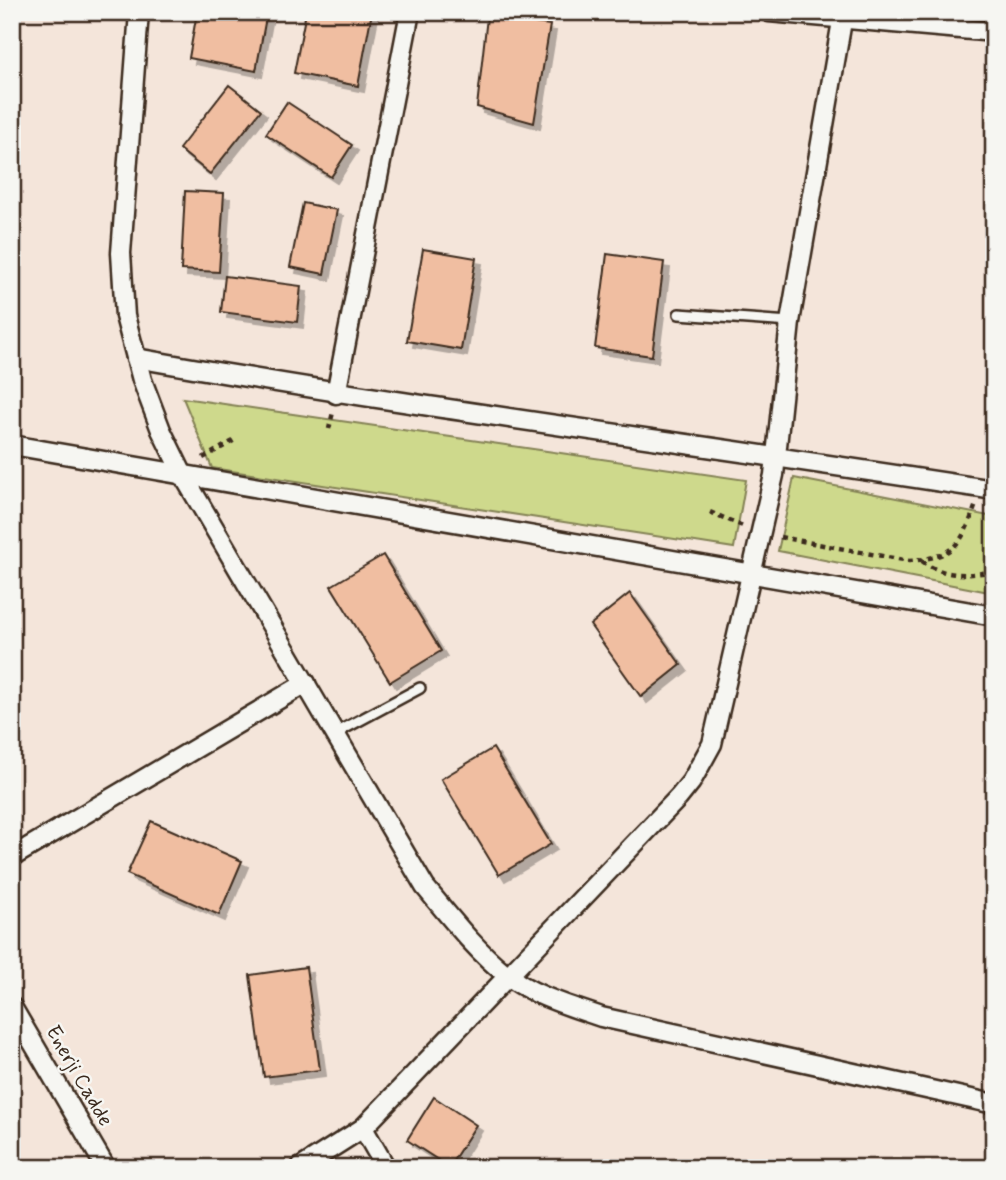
<svg xmlns="http://www.w3.org/2000/svg" width="1006" height="1180" font-family="Mynerve,sans-serif">
	<defs>
		<filter id="shadow"><feDropShadow dx="6" dy="6" stdDeviation="0" flood-color="#0004"/></filter>
	</defs>
	<rect width="100%" height="100%" fill="#f4e5da"/>
	<filter id="ink" filterUnits="userSpaceOnUse"><feTurbulence type="fractalNoise" baseFrequency=".0143" numOctaves="2"/><feDisplacementMap in="SourceGraphic" scale="14" xChannelSelector="R" yChannelSelector="G"/><feConvolveMatrix kernelMatrix="1 2 1 2 8 2 1 2 1" color-interpolation-filters="sRGB"/></filter>
	<g filter="url(#ink)">
		<g fill="#ced98c" stroke="#848255" stroke-width="2">
			<polygon points="183,398 746,480 734,548 212,468"/>
			<polygon points="794,478 994,517 994,593 778,551"/>
		</g>
		<g fill="#f0bea1" stroke="#3b2a1e" stroke-width="2" filter="url(#shadow)">
			<polygon points="197,12 267,12 256,71 189,58"/>
			<polygon points="306,12 372,12 358,86 294,73"/>
			<polygon points="487,17 550,25 534,123 477,107"/>
			<polygon points="229,85 261,110 210,174 179,149"/>
			<polygon points="287,102 352,145 331,177 266,134"/>
			<polygon points="185,191 224,193 219,272 181,270"/>
			<polygon points="303,203 337,210 324,274 290,267"/>
			<polygon points="423,249 476,258 461,350 407,341"/>
			<polygon points="607,254 664,262 652,356 595,348"/>
			<polygon points="225,276 301,286 297,322 221,312"/>
			<polygon points="383,555 441,651 390,682 331,586"/>
			<polygon points="630,593 681,665 641,697 590,625"/>
			<polygon points="493,748 551,844 499,875 441,779"/>
			<polygon points="151,821 242,861 219,915 127,874"/>
			<polygon points="306,967 320,1070 264,1077 250,975"/>
			<polygon points="434,1097 476,1125 449,1167 407,1140"/>
			<polygon points="538,1162 574,1168 538,1168"/>
		</g>
		<g fill="none" stroke-linecap="round" stroke-linejoin="round">
			<defs>
				<g id="lane">
					<polyline points="679,314 790,322"/>
					<polyline points="336,733 420,688"/>
				</g>
				<g id="street">
					<path d="M 139,12 L 121,253 L 125,316 L 142,380 L 161,430 L 183,475 L 425,887 C 450,917 476,951 507,975 C 533,996 570,1006 601,1017 L 994,1104"/>
					<polyline points="769,12 994,32"/>
					<path d="M 136,358 C 421,409 708,445 994,490"/>
					<polyline points="336,394 410,12"/>
					<polyline points="12,445 994,616"/>
					<polyline points="12,857 306,683"/>
					<polyline points="12,1007 106,1168"/>
					<polyline points="363,1128 386,1168"/>
					<polyline points="300,1168 363,1128 679,797 691,782 712,744 774,475 790,322 842,21"/>
				</g>
			</defs>
			<use href="#lane" stroke="#3b2a1e" stroke-width="14"/>
			<use href="#street" stroke="#3b2a1e" stroke-width="23"/>
			<g stroke="#3b2a1e" stroke-width="4.5" stroke-dasharray="5 5" stroke-linecap="butt">
				<polyline points="329,429 333,412"/>
				<polyline points="203,458 235,440"/>
				<polyline points="710,512 745,527"/>
				<path d="M 780,537 L 909,561 C 954,557 962,545 976,504"/>
				<path d="M 922,561 C 942,577 969,576 994,571"/>
			</g>
			<use href="#lane" stroke="#f6f6f2" stroke-width="9"/>
			<use href="#street" stroke="#f6f6f2" stroke-width="18"/>
		</g>
	</g>
	<g text-anchor="middle" dominant-baseline="central" stroke-width="5" stroke-linejoin="round" paint-order="stroke">
		<g font-size="21" fill="#3b2a1e" stroke="#f6f6f2">
			<text transform="translate(79 1076) rotate(60)">Enerji Cadde</text>
		</g>
	</g>
	<rect width="1006" height="1180" fill="none" stroke="#f6f6f2" stroke-width="42"/>
	<rect x="21" y="21" width="964" height="1138" fill="none" stroke="#3b2a1e" stroke-width="2.5" filter="url(#ink)"/>
</svg>
